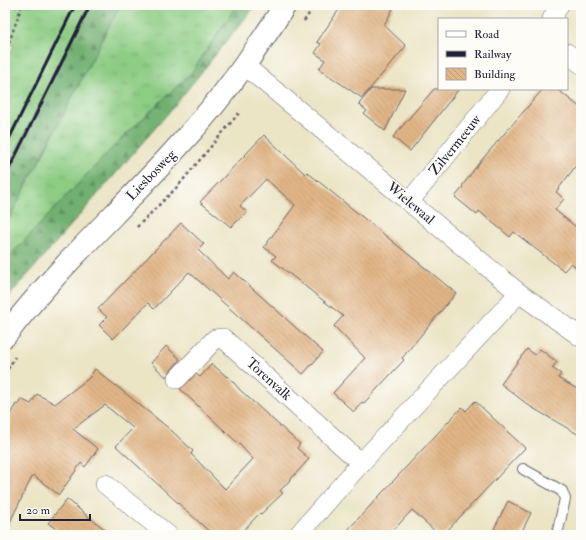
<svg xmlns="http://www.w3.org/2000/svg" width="586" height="540" font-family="'IM FELL Double Pica',serif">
	<defs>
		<pattern id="grass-tufts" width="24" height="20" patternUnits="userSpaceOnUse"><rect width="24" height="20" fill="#8ccc83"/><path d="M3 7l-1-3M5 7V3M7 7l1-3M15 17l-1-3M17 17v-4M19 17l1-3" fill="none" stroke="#78af72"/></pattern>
		<pattern id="forest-firs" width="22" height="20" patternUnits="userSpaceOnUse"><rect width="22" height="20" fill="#71b071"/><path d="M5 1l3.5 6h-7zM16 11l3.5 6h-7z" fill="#5c8f5e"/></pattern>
		<pattern id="building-back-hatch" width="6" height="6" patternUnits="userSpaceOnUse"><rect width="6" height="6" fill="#e1b687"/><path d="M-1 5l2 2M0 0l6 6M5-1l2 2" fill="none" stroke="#c19c75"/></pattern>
	</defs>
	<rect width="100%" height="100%" fill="#fdfcf7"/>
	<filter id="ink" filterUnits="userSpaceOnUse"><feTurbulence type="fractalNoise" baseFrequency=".025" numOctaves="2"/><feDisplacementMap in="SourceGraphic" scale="8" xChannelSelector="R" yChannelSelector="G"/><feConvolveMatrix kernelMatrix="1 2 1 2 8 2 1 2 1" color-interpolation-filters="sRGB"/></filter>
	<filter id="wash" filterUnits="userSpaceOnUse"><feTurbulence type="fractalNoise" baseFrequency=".012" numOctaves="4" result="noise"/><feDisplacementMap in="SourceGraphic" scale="16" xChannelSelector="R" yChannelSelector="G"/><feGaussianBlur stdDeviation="0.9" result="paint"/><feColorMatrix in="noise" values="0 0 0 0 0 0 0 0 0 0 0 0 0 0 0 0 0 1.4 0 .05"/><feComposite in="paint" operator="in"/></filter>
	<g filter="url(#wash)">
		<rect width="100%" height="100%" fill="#ebe5c6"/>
		<g fill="url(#grass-tufts)" stroke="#57775f">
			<polygon points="5,5 89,5 5,173 5,63 14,46 5,41"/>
			<polygon points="120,5 237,5 192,72 118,142 5,261 5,227"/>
		</g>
		<g fill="url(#forest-firs)" stroke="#4a6956">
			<polygon points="89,5 120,5 5,227 5,173"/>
			<polygon points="237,5 256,5 170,111 5,301 5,261 118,142 192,72"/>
		</g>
		<g id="blocks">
			<g fill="url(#building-back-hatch)">
				<polygon points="342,5 395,5 384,25 406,46 362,98 319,69 325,60 315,53 321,44 317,42"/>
				<polygon points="371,89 405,89 385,131 364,114 367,111 359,104"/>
				<polygon points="434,89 459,89 410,151 393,137"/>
				<polygon points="543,89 557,89 581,108 581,159 556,192 564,199 555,210 581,231 581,271 571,263 564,271 514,232 510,237 479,211 477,215 455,197 463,187 462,186 479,163"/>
				<polygon points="264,135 305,174 307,172 456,293 402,358 404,360 364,403 362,402 354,412 333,393 365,358 334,326 343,316 272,260 276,256 264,247 295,205 266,179 240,206 247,212 231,227 200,202"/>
				<polygon points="181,223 204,244 198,250 228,279 234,272 323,352 303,374 189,272 154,309 148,303 113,339 99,325 107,317 98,309"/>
				<polygon points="166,346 180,359 166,377 151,363"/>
				<polygon points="527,349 535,355 540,349 557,362 552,368 561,374 558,378 581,391 581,436 531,407 501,384"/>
				<polygon points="212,364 227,377 228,376 240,390 300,444 297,448 309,459 280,491 283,493 261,514 260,513 239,535 213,535 116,446 133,428 105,405 73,429 98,449 85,467 81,463 59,495 33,475 5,532 5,423 16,404 18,405 21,399 31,404 37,394 55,404 89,378 95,369 171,430 193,451 191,454 225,489 253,459 240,445 180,389 196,374 200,377"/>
				<polygon points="475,401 525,448 443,535 439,535 412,510 389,535 343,535 462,407 466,411"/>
				<polygon points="67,499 85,514 112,535 64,535 48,523"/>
				<polygon points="508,501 531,513 520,535 491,535"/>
			</g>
		</g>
	</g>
	<g filter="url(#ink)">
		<use href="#blocks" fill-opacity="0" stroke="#68666c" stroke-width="1"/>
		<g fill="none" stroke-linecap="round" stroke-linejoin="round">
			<defs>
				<polyline id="service" points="523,469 562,491 565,499 557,535"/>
				<g id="minor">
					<polyline points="552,19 559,5"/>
					<polyline points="567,53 581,64"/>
					<polyline points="244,65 519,293 581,337"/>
					<polyline points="409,202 500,89"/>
					<polyline points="177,379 215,339 223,338 361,463"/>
					<polyline points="105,484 168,535"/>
					<polyline points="298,535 361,463 519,293"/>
				</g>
				<path id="tertiary" d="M 5,336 C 56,269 119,212 175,150 C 216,106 253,56 285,5"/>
			</defs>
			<use href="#service" stroke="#68666c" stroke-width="12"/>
			<use href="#minor" stroke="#68666c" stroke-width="20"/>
			<use href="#tertiary" stroke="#68666c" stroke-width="24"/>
			<g stroke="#68666c" stroke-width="2.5" stroke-dasharray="3 3" stroke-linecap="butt">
				<polyline points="304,21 315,5"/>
				<polyline points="5,54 22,5"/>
				<polyline points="137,227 178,186 239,113"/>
				<polyline points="5,374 15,357"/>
			</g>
			<use href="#service" stroke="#fff" stroke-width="10"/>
			<use href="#minor" stroke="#fff" stroke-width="19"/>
			<use href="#tertiary" stroke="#fff" stroke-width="22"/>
			<g stroke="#22223b" stroke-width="3">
				<polyline points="5,147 75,5"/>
				<polyline points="5,177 90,5"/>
			</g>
		</g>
	</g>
	<g text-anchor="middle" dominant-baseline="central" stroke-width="3.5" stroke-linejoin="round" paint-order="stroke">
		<g font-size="14" fill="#22223b" stroke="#fdfcf7">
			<text transform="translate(455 145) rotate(-51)">Zilvermeeuw</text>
			<text transform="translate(151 175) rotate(-46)">Liesbosweg</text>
			<text transform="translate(411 203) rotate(40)">Wielewaal</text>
			<text transform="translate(269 379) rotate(42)">Torenvalk</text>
		</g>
	</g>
	<rect width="586" height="540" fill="none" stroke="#fdfcf7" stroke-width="20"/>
	<rect x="438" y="18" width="130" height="72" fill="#fdfcf7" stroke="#a5a5ac"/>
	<rect x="446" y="31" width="20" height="6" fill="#ffffff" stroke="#a5a5ac"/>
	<text x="474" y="38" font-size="12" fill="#22223b">Road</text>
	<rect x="446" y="51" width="20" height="6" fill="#22223b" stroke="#a5a5ac"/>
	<text x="474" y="58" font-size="12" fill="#22223b">Railway</text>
	<rect x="446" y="68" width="20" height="12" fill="url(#building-back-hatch)" stroke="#a5a5ac"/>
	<text x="474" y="78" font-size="12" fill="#22223b">Building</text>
	<path d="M20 514v6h70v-6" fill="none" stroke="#22223b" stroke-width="2"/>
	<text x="26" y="514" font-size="12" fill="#22223b" stroke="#fdfcf7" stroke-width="3" paint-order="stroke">20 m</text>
</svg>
